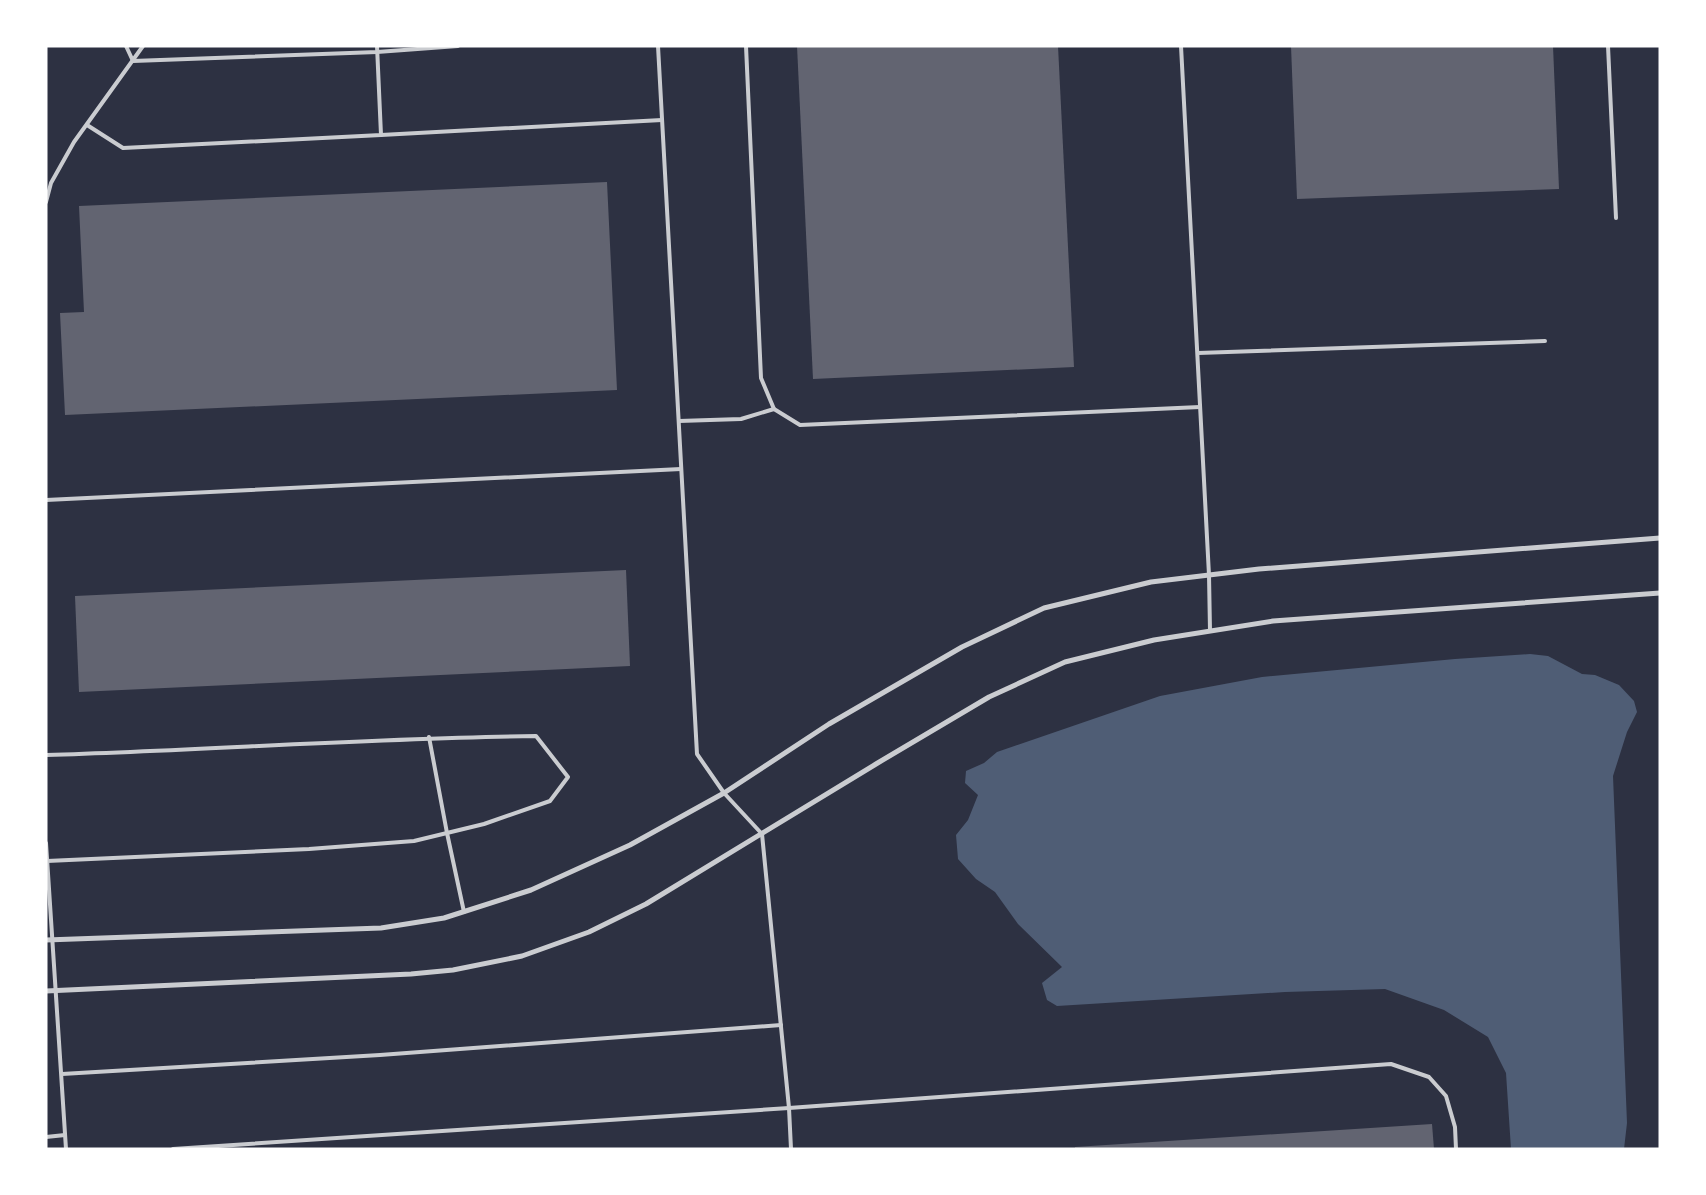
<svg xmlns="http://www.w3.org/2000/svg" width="1706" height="1195" font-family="'Noto Sans',sans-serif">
	<rect width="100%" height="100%" fill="#2d3142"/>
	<polygon fill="#4f5d75" points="1530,654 1548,656 1582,674 1595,675 1619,685 1634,701 1637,712 1627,732 1613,776 1627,1123 1624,1149 1511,1149 1506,1073 1488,1037 1444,1010 1385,989 1285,992 1057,1006 1047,1000 1042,983 1062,967 1018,924 995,892 976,879 958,859 956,835 968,820 978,795 965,783 966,771 984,763 997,752 1160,696 1262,677 1455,659"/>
	<g fill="#626471">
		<polygon points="797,46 1058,46 1074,367 813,379"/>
		<polygon points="1291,46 1553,46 1559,189 1297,199"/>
		<polygon points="607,182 617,390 65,415 60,313 84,312 79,206"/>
		<polygon points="626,570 630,666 79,692 75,596"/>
		<polygon points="1432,1124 1434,1149 1075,1149 1075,1147"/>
	</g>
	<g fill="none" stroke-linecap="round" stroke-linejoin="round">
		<g stroke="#caccd0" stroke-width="4">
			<polyline points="126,46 133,61"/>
			<polyline points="658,46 697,754 724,793 762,834 789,1108 791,1149"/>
			<polyline points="746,46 761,378 774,409 800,425 1200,407"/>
			<polyline points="1181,46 1209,575 1210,631"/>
			<polyline points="1608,46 1616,218"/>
			<polyline points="133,61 377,52 458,46"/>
			<polyline points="87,125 123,148 381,135 377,46"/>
			<polyline points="381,135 662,120"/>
			<polyline points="46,202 51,183 74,142 143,46"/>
			<polyline points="1198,353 1545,341"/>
			<polyline points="679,421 741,419 774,409"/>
			<polyline points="46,500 681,469"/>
			<polyline points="429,737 447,833 464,912"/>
			<path d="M 46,755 C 210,750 372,738 536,736 L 568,777 L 550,801 L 484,824 L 414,841 L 309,849 L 47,861"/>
			<polyline points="46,843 66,1149"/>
			<polyline points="62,1074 380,1055 781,1025"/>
			<polyline points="46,1137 65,1135"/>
			<polyline points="173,1149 789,1108 1391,1064 1429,1077 1446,1096 1455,1127 1456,1149"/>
		</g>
		<g stroke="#caccd0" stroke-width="5">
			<polyline points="46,940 381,928 444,918 531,890 630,845 724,793 829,724 962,647 1044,608 1151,582 1259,569 1660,538"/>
			<polyline points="46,991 411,974 453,970 522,956 589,932 646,904 876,764 989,697 1065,662 1154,640 1273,621 1660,593"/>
		</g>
	</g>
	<rect width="1706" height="1195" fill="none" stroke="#ffffff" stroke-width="95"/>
</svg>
